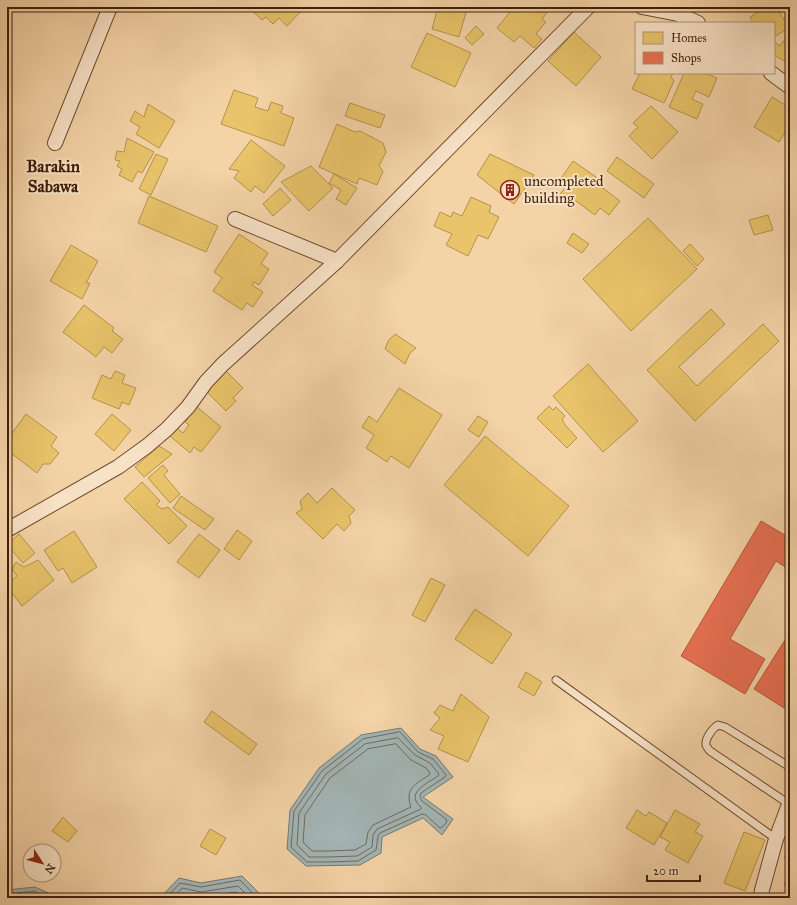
<svg xmlns="http://www.w3.org/2000/svg" width="797" height="905" font-family="'IM FELL Great Primer',serif">
	<rect width="100%" height="100%" fill="#f4d3a7"/>
	<filter id="stains"><feTurbulence type="fractalNoise" baseFrequency=".005" numOctaves="4"/><feColorMatrix values="0 0 0 0 .2 0 0 0 0 .09 0 0 0 0 .02 0 0 0 .5 -.17"/></filter>
	<radialGradient id="worn" r=".72"><stop offset=".6" stop-color="#630" stop-opacity="0"/><stop offset="1" stop-color="#630" stop-opacity=".3"/></radialGradient>
	<g fill="#a2b4b4" stroke="#7a7870">
		<polygon points="401,728 420,749 436,756 453,777 423,797 453,819 442,835 423,818 382,837 381,853 360,865 306,866 287,849 290,810 319,768 361,735"/>
		<polygon points="242,876 264,898 160,898 179,878 201,883"/>
		<polygon points="35,887 59,898 10,898 7,895 7,890"/>
	</g>
	<g fill="#e9c46a" stroke="#b6924d">
		<polygon points="248,7 305,7 287,26 279,18 273,24 266,17 262,20"/>
		<polygon points="438,7 474,7 476,8 474,11 467,9 459,37 432,29"/>
		<polygon points="514,7 547,7 550,9 542,19 546,22 536,34 542,39 534,48 520,36 514,42 497,28"/>
		<polygon points="698,7 710,7 708,12"/>
		<polygon points="767,7 776,7 789,28 774,37 774,23 753,23 750,17"/>
		<polygon points="476,26 484,34 472,45 465,38"/>
		<polygon points="574,32 601,57 576,86 548,61"/>
		<polygon points="427,33 471,53 455,87 411,67"/>
		<polygon points="789,33 790,34 790,51 784,61 774,55 774,45 776,43 780,46"/>
		<polygon points="790,56 790,66 785,63"/>
		<polygon points="640,73 673,73 671,77 674,81 664,103 632,89"/>
		<polygon points="684,73 705,73 717,78 709,97 696,91 692,99 703,104 697,119 669,107"/>
		<polygon points="234,90 258,98 255,107 268,111 271,102 283,106 281,113 294,118 284,146 221,124"/>
		<polygon points="772,97 790,108 790,124 779,142 754,127"/>
		<polygon points="350,103 385,115 380,128 345,116"/>
		<polygon points="148,104 175,121 159,148 136,134 140,127 130,121 135,111 144,117"/>
		<polygon points="651,106 678,132 652,159 629,136 638,127 633,123"/>
		<polygon points="337,124 355,132 360,131 383,143 386,152 379,166 383,171 377,185 359,178 357,184 319,167"/>
		<polygon points="127,138 154,152 142,173 138,171 132,182 119,175 122,169 117,166 120,161 115,160 117,151 124,152"/>
		<polygon points="251,140 285,166 264,193 255,186 251,192 234,178 239,171 229,169"/>
		<polygon points="156,154 168,159 151,195 139,189"/>
		<polygon points="490,154 534,175 514,204 477,175"/>
		<polygon points="617,157 654,184 644,198 607,171"/>
		<polygon points="573,161 596,177 595,182 620,201 609,215 600,208 595,215 576,201 572,207 558,197 567,185 560,180"/>
		<polygon points="311,166 333,188 309,211 281,182"/>
		<polygon points="334,174 357,188 346,205 336,199 341,190 329,183"/>
		<polygon points="280,188 291,200 273,216 263,204"/>
		<polygon points="149,196 218,226 206,252 138,223"/>
		<polygon points="471,197 491,206 489,212 499,217 488,239 478,235 468,256 446,245 452,234 434,226 440,212 451,217 453,212 462,216"/>
		<polygon points="790,200 790,217 785,201"/>
		<polygon points="768,215 773,230 754,235 749,220"/>
		<polygon points="648,218 697,269 631,331 583,279"/>
		<polygon points="573,233 589,244 582,253 567,243"/>
		<polygon points="239,234 268,253 261,264 269,269 259,285 254,282 252,285 263,292 253,307 247,303 242,310 213,291 222,278 214,272"/>
		<polygon points="690,244 704,259 697,266 683,251"/>
		<polygon points="71,245 98,261 86,283 90,283 82,299 50,281"/>
		<polygon points="84,305 114,328 112,331 123,339 112,353 104,347 96,357 63,332"/>
		<polygon points="711,309 725,324 679,367 697,386 763,324 779,341 695,421 647,370"/>
		<polygon points="395,334 416,348 410,353 405,364 385,349 388,341"/>
		<polygon points="588,364 638,421 603,452 553,396"/>
		<polygon points="115,371 125,375 122,383 136,388 129,405 122,402 119,409 92,398 102,375 111,379"/>
		<polygon points="226,371 243,388 233,398 236,401 226,411 206,391"/>
		<polygon points="399,388 442,415 409,468 391,456 387,462 366,448 374,435 362,427 369,416 377,422"/>
		<polygon points="549,406 553,410 556,407 565,416 562,419 565,425 577,438 567,448 537,418"/>
		<polygon points="197,407 221,427 201,452 194,447 190,453 170,436 177,428 183,433 189,425 185,422"/>
		<polygon points="26,414 57,437 51,446 59,453 50,464 43,464 37,473 7,450 7,440"/>
		<polygon points="112,414 131,430 114,451 95,434"/>
		<polygon points="478,416 488,422 479,437 468,430"/>
		<polygon points="485,436 569,506 528,556 444,485"/>
		<polygon points="159,446 172,454 144,477 135,467"/>
		<polygon points="163,465 168,471 164,475 180,494 170,503 148,478"/>
		<polygon points="142,482 160,501 156,505 162,509 168,507 187,526 169,544 124,499"/>
		<polygon points="332,488 355,510 349,516 351,523 344,531 337,524 323,539 296,513 302,509 300,501 308,493 317,503"/>
		<polygon points="181,496 214,519 205,530 173,508"/>
		<polygon points="237,530 252,541 239,560 224,549"/>
		<polygon points="74,531 97,567 72,583 63,568 58,571 44,550"/>
		<polygon points="19,534 35,553 23,563 7,545"/>
		<polygon points="199,534 220,550 199,578 177,562"/>
		<polygon points="38,560 54,580 22,606 7,587 7,584 17,576 12,569 16,562 24,567"/>
		<polygon points="431,578 445,585 425,622 412,615"/>
		<polygon points="475,609 512,634 492,664 455,639"/>
		<polygon points="526,672 542,682 534,696 518,687"/>
		<polygon points="461,694 489,717 468,762 438,749 444,736 430,730 440,718 434,713 440,705 453,711"/>
		<polygon points="212,711 257,744 249,755 204,722"/>
		<polygon points="637,810 646,816 649,812 667,823 654,845 626,828"/>
		<polygon points="675,810 700,824 695,832 703,836 688,863 665,850 670,842 660,837"/>
		<polygon points="63,817 77,831 68,842 52,831"/>
		<polygon points="210,829 226,838 216,855 200,846"/>
		<polygon points="744,832 765,840 745,891 724,883"/>
		<polygon points="790,848 790,861 784,857"/>
		<polygon points="789,875 790,876 790,888 784,884"/>
		<polygon points="682,895 692,898 681,898"/>
	</g>
	<g fill="#e76f51" stroke="#b5573c">
		<polygon points="761,521 790,538 790,570 776,561 730,639 765,659 745,694 681,656"/>
		<polygon points="790,632 790,700 784,708 754,689"/>
	</g>
	<g fill="none" stroke-linecap="round" stroke-linejoin="round">
		<g stroke="#706a5f" stroke-width="1">
			<polygon points="400,732 418,752 433,759 446,775 445,777 421,793 420,797 422,801 446,819 447,822 442,827 440,828 426,815 422,814 380,833 378,836 376,850 358,861 328,862 307,862 291,847 294,811 322,771 363,739"/>
			<path d="M 398,738 L 415,755 L 430,763 L 439,774 L 438,776 C 428,783 404,793 421,807 L 421,809 L 377,829 L 373,835 L 372,847 L 357,856 L 328,857 L 309,857 L 297,845 L 299,813 L 326,774 L 365,744 Z"/>
			<path d="M 396,744 L 411,760 L 426,768 L 430,773 L 429,775 C 421,781 408,786 409,798 C 409,801 410,804 411,807 L 373,825 L 368,832 L 366,844 L 355,850 L 328,851 L 312,851 L 303,842 L 305,815 L 330,778 L 368,749 Z"/>
			<polyline points="7,894 34,891 49,898"/>
			<polyline points="166,898 180,883 201,887 240,880 257,898"/>
			<polyline points="173,898 182,888 201,892 238,886 250,898"/>
			<polyline points="203,898 236,892 242,898"/>
		</g>
		<defs>
			<g id="lane">
				<polyline points="556,680 776,839"/>
				<path d="M 789,804 L 710,751 C 709,750 706,746 706,745 C 705,738 713,728 718,725 L 725,727 L 790,767"/>
			</g>
			<g id="street">
				<polyline points="642,7 678,14 698,23"/>
				<polyline points="771,73 790,87"/>
				<polyline points="55,143 110,7"/>
				<polyline points="235,219 337,261"/>
				<polyline points="7,530 118,467 147,446 167,429 188,407 206,382 223,364 337,261 588,7"/>
				<polyline points="761,898 762,890 776,839 790,802"/>
			</g>
		</defs>
		<use href="#lane" stroke="#6c4c31" stroke-width="9"/>
		<use href="#street" stroke="#6c4c31" stroke-width="16"/>
		<use href="#lane" stroke="#f8e2c6" stroke-width="7"/>
		<use href="#street" stroke="#f8e2c6" stroke-width="14"/>
	</g>
	<defs>
		<symbol id="building-ring" viewBox="-11 -11 22 22"><circle r="9.5" fill="#f8e2c6" stroke="#8f2418" stroke-width="1.5"/><path d="M-4-6H4V6H1V3H-1V6H-4ZM-2.5-4.3h1.7v1.8h-1.7ZM.8-4.3h1.7v1.8H.8ZM-2.5-1h1.7V.8h-1.7ZM.8-1h1.7V.8H.8Z" fill="#8f2418"/></symbol>
	</defs>
	<g fill-rule="evenodd">
		<use href="#building-ring" x="499" y="179" width="22" height="22"/>
	</g>
	<g text-anchor="middle" dominant-baseline="central" stroke-width="4" stroke-linejoin="round" paint-order="stroke">
		<g font-size="15" fill="#3f1f0a" stroke="#f8e2c6" text-anchor="start">
			<text x="524" y="181">uncompleted<tspan x="524" dy="17">building</tspan></text>
		</g>
		<g font-size="17" font-weight="bold" fill="#3f1f0a" stroke="#f8e2c6">
			<text x="53" y="166">Barakin<tspan x="53" dy="20">Sabawa</tspan></text>
		</g>
	</g>
	<rect width="797" height="905" fill="none" stroke="#f4d3a7" stroke-width="24"/>
	<rect x="8" y="8" width="781" height="889" fill="none" stroke="#3f1f0a" stroke-width="2"/>
	<rect x="12" y="12" width="773" height="881" fill="none" stroke="#3f1f0a"/>
	<rect x="635" y="22" width="140" height="52" fill="#f8e2c6" stroke="#ae947b"/>
	<rect x="643" y="32" width="20" height="12" fill="#e9c46a" stroke="#ae947b"/>
	<text x="671" y="42" font-size="12" fill="#3f1f0a">Homes</text>
	<rect x="643" y="52" width="20" height="12" fill="#e76f51" stroke="#ae947b"/>
	<text x="671" y="62" font-size="12" fill="#3f1f0a">Shops</text>
	<g transform="translate(42 863) rotate(126)"><circle r="19" fill="#f8e2c6" stroke="#ae947b"/>
	<path d="M0-3L7 15L0 10L-7 15Z" fill="#8f2418"/>
	<text y="-6" font-size="11" font-weight="bold" text-anchor="middle" fill="#3f1f0a">N</text>
	</g>
	<path d="M647 875v6h53v-6" fill="none" stroke="#3f1f0a" stroke-width="2"/>
	<text x="653" y="875" font-size="12" fill="#3f1f0a" stroke="#f8e2c6" stroke-width="3" paint-order="stroke">20 m</text>
	<rect width="100%" height="100%" filter="url(#stains)"/>
	<rect width="100%" height="100%" fill="url(#worn)"/>
</svg>
